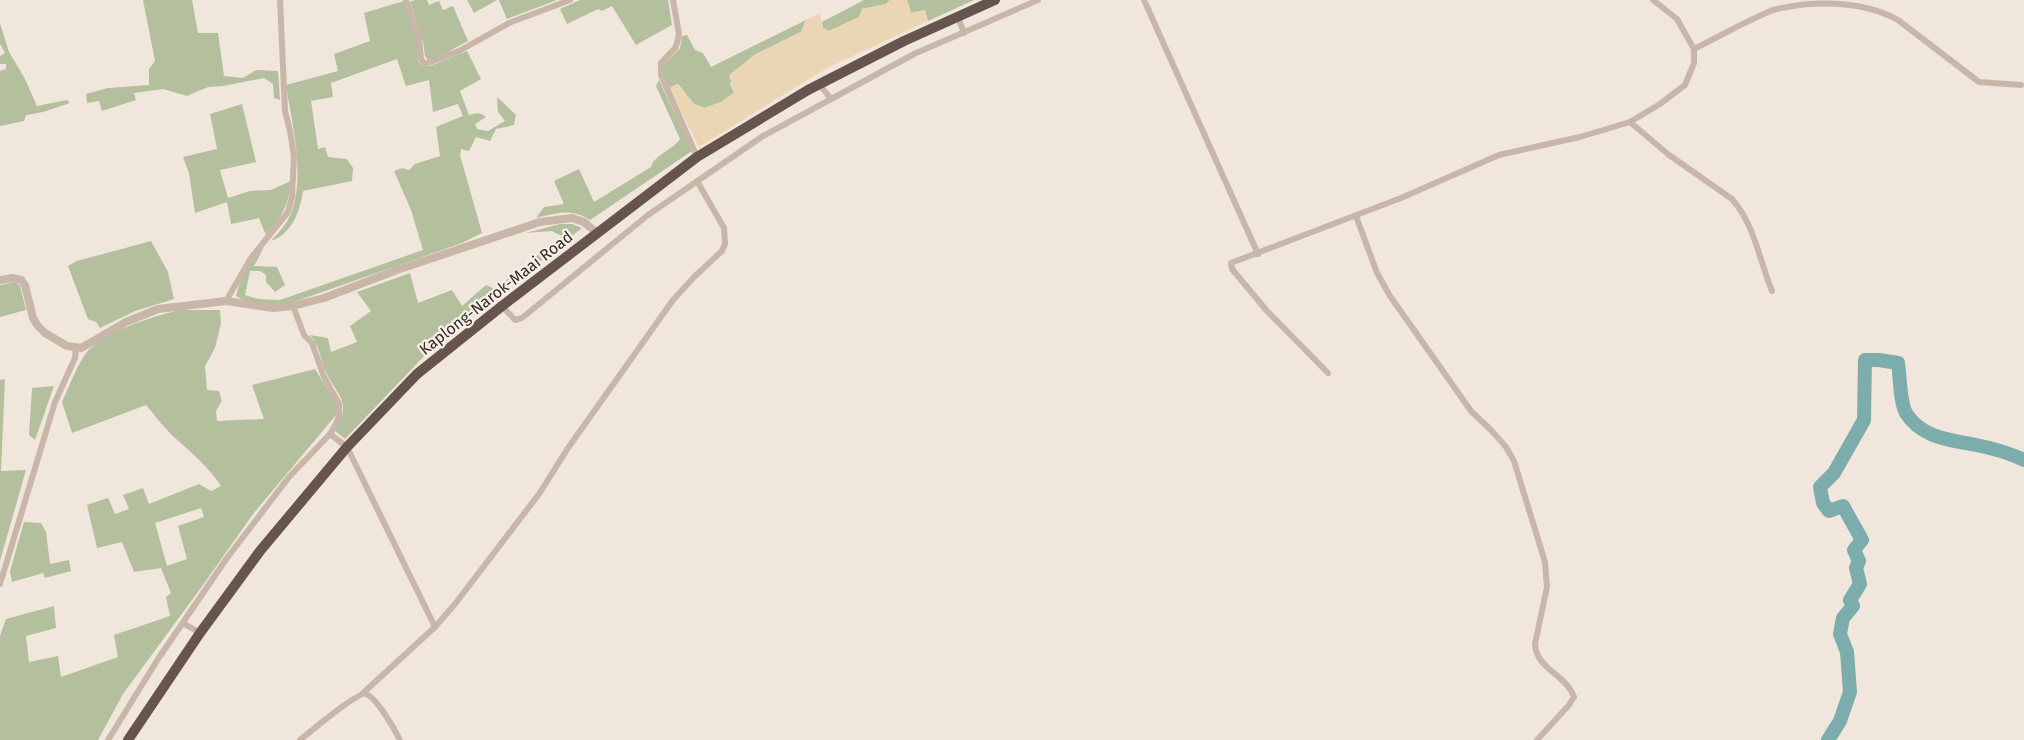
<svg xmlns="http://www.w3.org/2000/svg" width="2024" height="740" font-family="'Fira Sans',sans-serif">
	<rect width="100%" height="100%" fill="#f1e6dc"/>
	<g fill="#b4bf9d" fill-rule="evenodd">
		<polygon points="143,0 192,0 198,33 218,33 224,76 243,78 256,70 278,71 280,100 274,98 273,84 264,78 223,86 208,87 187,96 163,89 134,93 136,100 102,111 99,101 87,103 86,94 108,88 149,85 149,69 155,61"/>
		<polygon points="415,0 427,0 429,5 439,1 443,10 453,6 468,41 433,60 428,60 425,56 423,41 410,2"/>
		<polygon points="467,0 497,0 474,13"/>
		<polygon points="499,0 557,0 507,19"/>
		<polygon points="580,0 668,0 672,25 636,45 612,6 602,11 598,9 567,24 560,9"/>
		<polygon points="864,0 890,0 886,4 862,9 859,17 829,31 823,28 822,22"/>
		<polygon points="907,0 974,0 928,21 925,10 911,13"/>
		<path d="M 404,1 L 417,39 L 418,61 L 423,66 L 430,66 L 467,51 L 481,79 L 460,91 L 469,115 C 476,113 480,112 486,117 L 475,124 L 477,129 L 488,131 L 505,121 L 498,112 L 497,97 L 516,115 L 514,125 L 496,129 L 490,141 L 476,137 L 469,151 L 461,149 L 460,155 L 482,233 L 462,243 L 291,303 C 272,304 253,307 236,296 C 240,277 251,261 264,247 L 254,266 L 277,267 L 285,285 L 275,292 L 266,282 L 266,275 L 260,271 L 250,271 L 245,295 L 258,299 L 280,300 L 423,250 L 411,210 L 394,171 L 402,168 L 409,170 L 415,164 L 440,156 L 436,127 L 463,116 L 458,104 L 433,112 L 429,80 L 406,86 L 397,59 L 331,83 L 333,97 L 311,101 L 318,149 L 325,147 L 328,157 L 347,159 L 353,168 L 352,181 L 303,191 C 300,211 292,234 271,241 C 279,232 288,223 292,211 C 305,171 292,125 286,85 L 338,71 L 334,54 L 370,41 L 364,13 Z"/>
		<polygon points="806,20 801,32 754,55 730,84 734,93 721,102 705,108 694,104 678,84 669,88 663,74 663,65 680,48 682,36 687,35 695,50 703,53 711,67"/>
		<polygon points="0,23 9,52 25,79 37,106 67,100 70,103 43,112 26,115 24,121 0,126 0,71 6,69 6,64 0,64 0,56 5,53 0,44"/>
		<path d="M 659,80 L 692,151 L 590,220 C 571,208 557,213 536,218 L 544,207 L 564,204 L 554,181 L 579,169 L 594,202 L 651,167 C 655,154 673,150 680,139 L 656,86 Z"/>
		<path d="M 242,104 L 256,162 L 220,170 L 228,198 L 250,191 L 271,190 L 291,181 C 289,204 282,218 266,235 L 259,218 L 231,224 L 227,202 L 195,213 L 189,173 L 183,157 L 217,149 L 210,114 Z"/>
		<path d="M 560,224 L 572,224 L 582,228 L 429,351 L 345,439 L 335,431 C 353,400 337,397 325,370 C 319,355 321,349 310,335 L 328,338 L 331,352 L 357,342 L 350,326 L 371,311 L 357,292 L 410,273 L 418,303 L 452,290 L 462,306 L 486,285 L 495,289 L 562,236 L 552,231 L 526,233 Z"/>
		<polygon points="151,241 168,272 174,299 135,311 100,328 96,322 88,319 68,266 77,261"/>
		<polygon points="15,282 20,286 26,310 0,317 0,285"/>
		<path d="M 179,310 L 220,310 L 221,323 L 215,348 L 205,366 L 207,390 L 219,391 L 222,401 L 216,411 L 217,421 L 264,419 L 252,385 L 315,369 L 337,405 L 336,415 L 253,514 L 203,585 L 123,694 L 98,740 L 0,740 L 0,636 L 6,619 L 54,606 L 56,628 L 26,636 L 29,662 L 58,656 L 61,677 L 118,657 L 114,635 L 170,616 L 166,597 L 171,593 L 161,568 L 134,572 L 122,542 L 97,548 L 87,505 L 108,498 L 115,514 L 129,509 L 123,495 L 143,488 L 149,504 L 199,484 L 211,491 L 221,486 C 207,464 186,449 168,431 C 160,423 153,413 146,405 L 72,433 L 62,402 C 69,387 75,370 84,356 C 100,332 152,317 179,310 ZM 201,508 L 204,517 L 178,526 L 187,559 L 167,566 L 155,523 Z"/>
		<polygon points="5,379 1,471 26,470 0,561 0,380"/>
		<polygon points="54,386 35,440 29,435 32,388"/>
		<polygon points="24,522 41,523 46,532 50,564 69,560 71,571 45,578 43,573 12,582 10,571"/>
	</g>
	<polygon fill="#ead6b4" points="890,0 907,0 911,13 925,10 928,21 827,68 699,147 669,88 677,84 694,104 705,108 721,102 734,93 729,75 754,55 801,32 806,20 820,14 823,28 829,31 859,17 862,9 886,4"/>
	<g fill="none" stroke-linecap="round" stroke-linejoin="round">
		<path stroke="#7dacac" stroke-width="14" d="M 1828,740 L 1840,721 L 1850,692 L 1847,652 L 1840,634 L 1843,618 L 1853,606 L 1850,600 L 1860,584 L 1856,568 L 1859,561 L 1854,550 L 1862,540 L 1843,506 L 1829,511 L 1823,503 L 1820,487 L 1834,473 L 1864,420 L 1865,360 L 1879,360 L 1898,363 C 1900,376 1900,403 1906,413 C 1921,438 1951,440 1976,445 C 1992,448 2009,453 2024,460"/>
		<g stroke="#c8b6a9" stroke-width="6">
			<polyline points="406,0 419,38 421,59 425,64 459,51 509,23 570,0"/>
			<polyline points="673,0 679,34 677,43 675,48 661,63 661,75 697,157"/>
			<polyline points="1144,0 1258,254"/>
			<polyline points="958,17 964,33"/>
			<path d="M 1694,49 C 1720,36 1746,21 1773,10 C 1812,0 1862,0 1898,20 L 1979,82 L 2021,85"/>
			<polyline points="819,84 831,99"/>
			<path d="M 1630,122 L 1669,155 L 1732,199 C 1755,225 1759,260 1772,291"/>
			<path d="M 1356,216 L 1377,273 L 1390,296 L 1471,411 L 1491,430 L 1506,447 L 1514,461 L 1545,562 L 1547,587 L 1535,644 C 1536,669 1567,675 1574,697 L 1569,705 L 1537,740"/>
			<polyline points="226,301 251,258 288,212 292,197 294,156 290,131 285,111 280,0"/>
			<polyline points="502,306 515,320 522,318 648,215 763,136 914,54 1038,0"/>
			<polyline points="1328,373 1267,311 1232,269 1231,263 1401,198 1499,155 1580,137 1630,122 1660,104 1685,85 1694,63 1694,49 1677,19 1653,0"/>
			<polyline points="330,434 347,447 435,627"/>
			<polyline points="0,584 55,402 75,358 76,348"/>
			<polyline points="183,623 200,633"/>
			<polyline points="362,694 435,627 455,604 539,494 568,448 673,300 694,277 722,251 725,244 724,228 697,181"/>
			<polyline points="108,740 158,659 227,558 289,477 330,434 336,424 339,416 339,404 324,377 312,343 304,335 293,306"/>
			<path d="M 300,740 C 309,733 358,691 366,694 C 377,698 395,730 400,740"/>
		</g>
		<polyline stroke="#c8b6a9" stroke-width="8" points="0,280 13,278 21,280 25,285 33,318 38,326 45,333 67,346 81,348 126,322 158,309 226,301 273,308 293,306 324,298 397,270 540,222 572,218 584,222 597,233"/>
		<polyline stroke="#66544d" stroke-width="10" points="128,740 200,633 260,551 347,447 417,374 502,306 697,157 808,90 904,41 995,0"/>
	</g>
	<g text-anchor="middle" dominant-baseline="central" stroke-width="4.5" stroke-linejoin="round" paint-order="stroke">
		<g font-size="16" fill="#352c28" stroke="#f8f0e8">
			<text transform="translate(496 293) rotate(-38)">Kaplong-Narok-Maai Road</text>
		</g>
	</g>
</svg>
